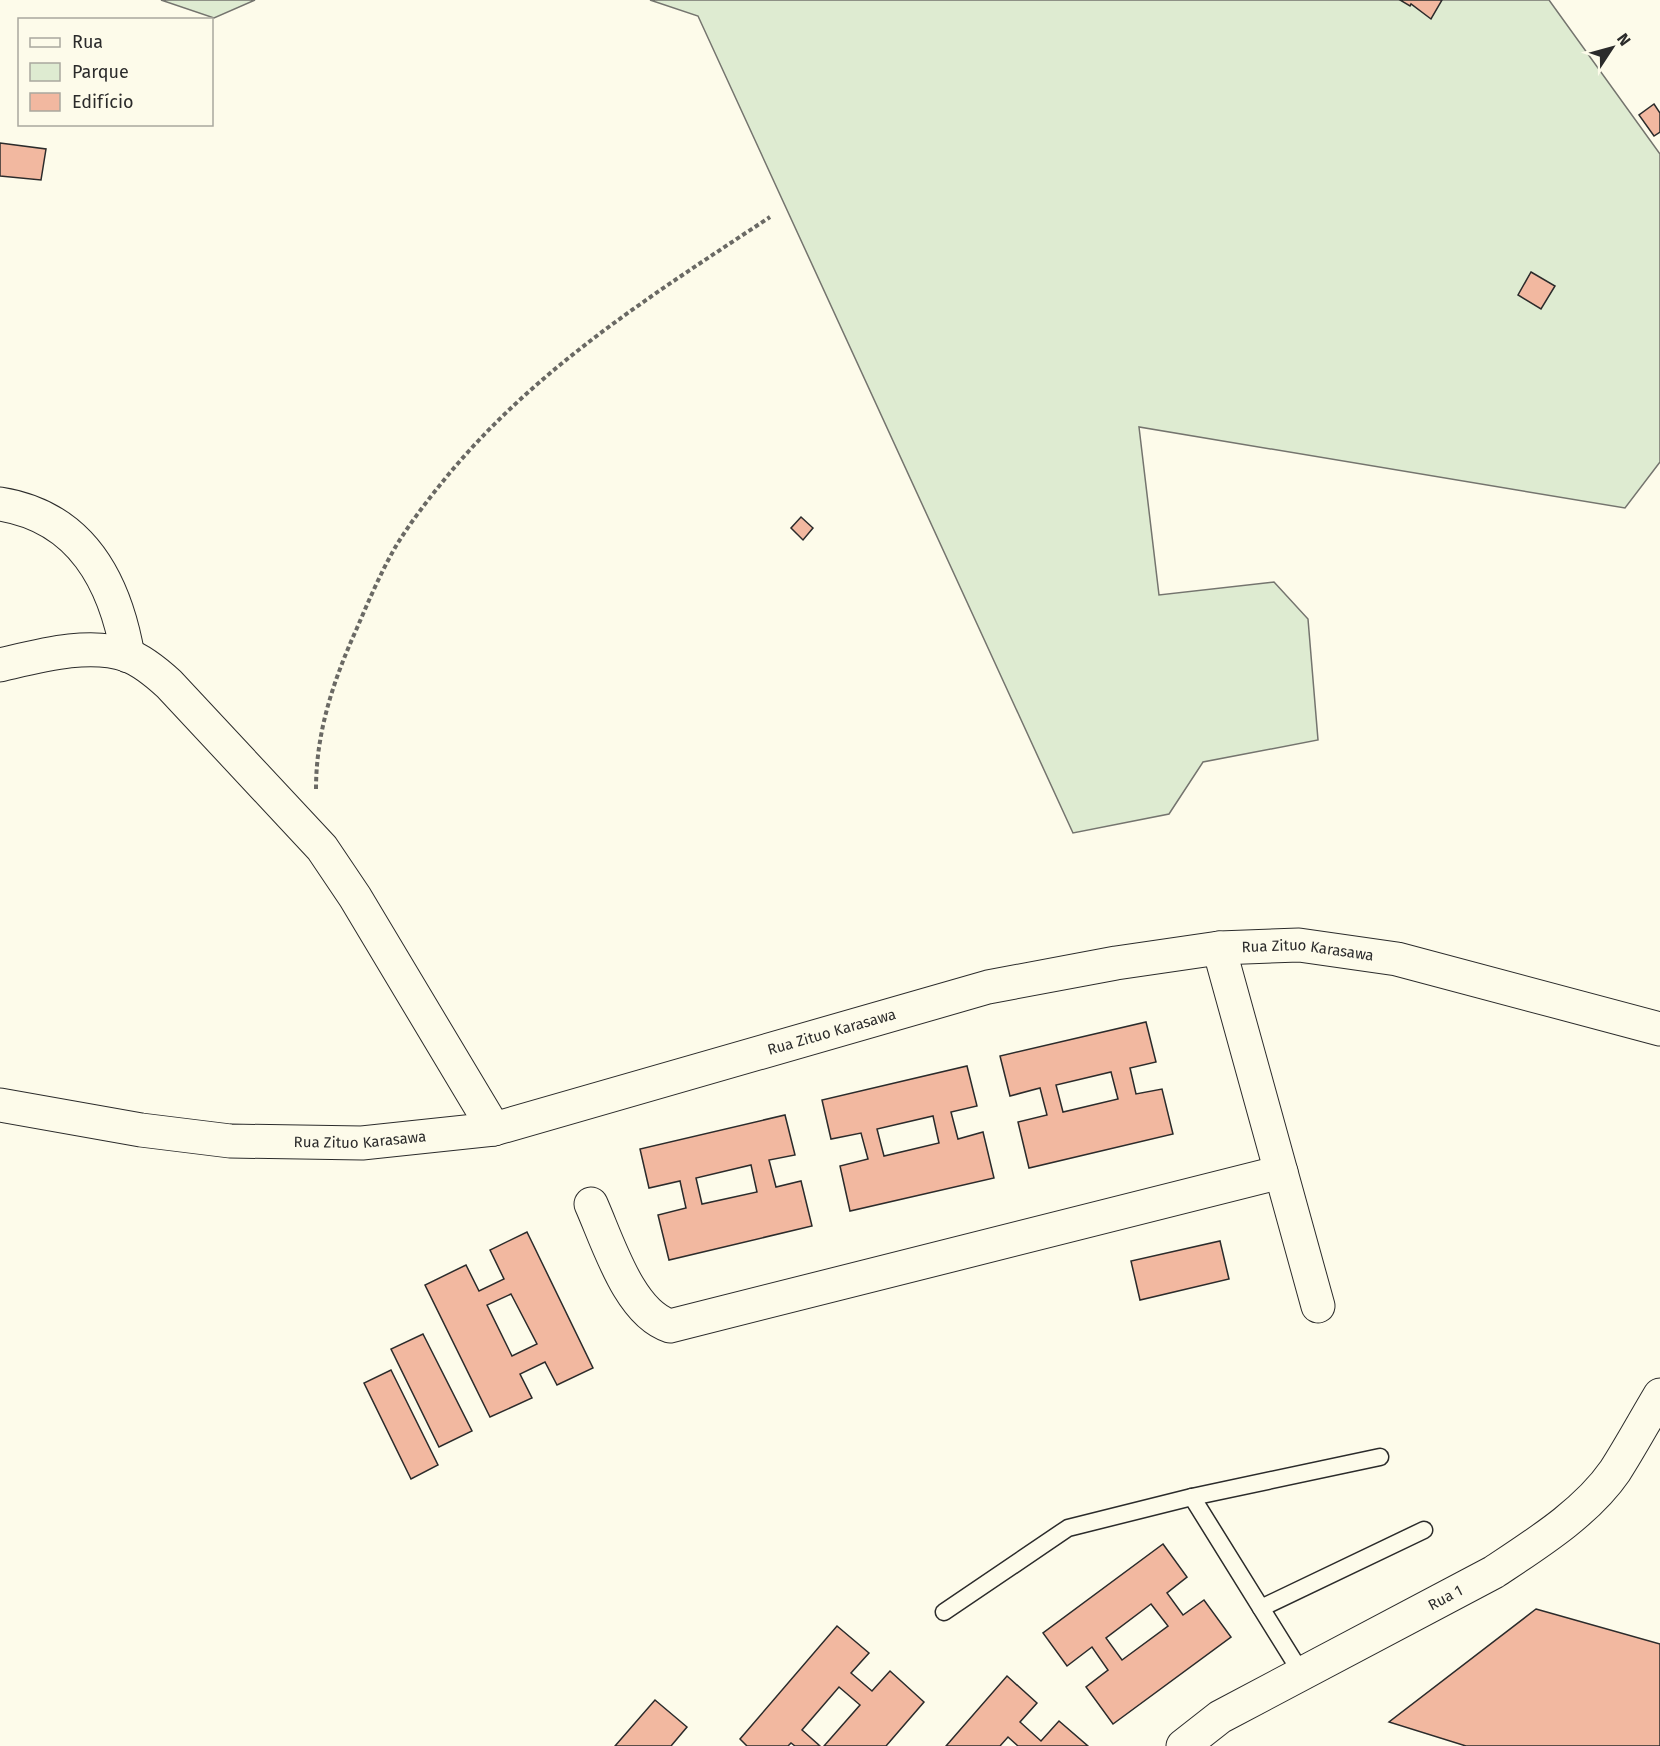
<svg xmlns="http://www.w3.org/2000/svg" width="1660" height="1746" font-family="'Fira Sans',sans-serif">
	<rect width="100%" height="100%" fill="#fdfbea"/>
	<g fill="#deebd1" stroke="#74746e" stroke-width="1.5">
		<polygon points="161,0 255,0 214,18"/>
		<polygon points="650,0 1549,0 1660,154 1660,462 1625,508 1139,427 1159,595 1274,582 1308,619 1318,740 1203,762 1169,814 1073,833 698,16"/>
	</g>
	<g fill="#f2b8a0" stroke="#2b2b2b" stroke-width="1.5" fill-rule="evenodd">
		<polygon points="1400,0 1442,0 1431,19 1411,4 1410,6"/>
		<polygon points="1654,104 1660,113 1660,132 1654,136 1639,115"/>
		<polygon points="0,143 46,149 41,180 0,176"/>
		<polygon points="1531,272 1555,286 1541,309 1518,295"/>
		<polygon points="801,517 813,528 803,540 791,528"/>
		<path d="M 1146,1022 L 1156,1062 L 1130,1068 L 1136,1094 L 1162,1089 L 1173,1134 L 1029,1168 L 1018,1122 L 1047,1115 L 1040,1088 L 1010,1096 L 1000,1056 ZM 1111,1072 L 1118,1099 L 1063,1112 L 1056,1085 Z"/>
		<path d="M 967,1066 L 977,1106 L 951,1112 L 958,1139 L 983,1132 L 994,1178 L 850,1211 L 840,1166 L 868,1159 L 861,1133 L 831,1139 L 822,1100 ZM 933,1116 L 939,1143 L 884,1156 L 877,1129 Z"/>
		<path d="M 785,1115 L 795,1155 L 769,1160 L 776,1187 L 801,1181 L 812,1226 L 669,1260 L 658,1215 L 686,1208 L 680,1181 L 649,1188 L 640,1149 ZM 751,1165 L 757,1192 L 702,1204 L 696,1178 Z"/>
		<path d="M 527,1232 L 593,1368 L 557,1385 L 545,1362 L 520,1374 L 532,1398 L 490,1417 L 425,1285 L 466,1265 L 479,1291 L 504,1279 L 490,1250 ZM 511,1294 L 537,1344 L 512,1356 L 487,1305 Z"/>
		<polygon points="1220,1241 1229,1279 1140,1300 1131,1261"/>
		<polygon points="423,1334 472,1431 439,1447 391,1349"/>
		<polygon points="391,1370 438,1465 411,1479 364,1383"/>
		<path d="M 1163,1544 L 1187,1577 L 1167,1593 L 1183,1615 L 1204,1600 L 1231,1637 L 1113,1724 L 1086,1687 L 1108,1670 L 1092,1647 L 1067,1666 L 1043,1633 ZM 1151,1604 L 1168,1626 L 1122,1660 L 1106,1638 Z"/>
		<polygon points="1536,1609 1660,1644 1660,1746 1466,1746 1389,1722"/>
		<polygon points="837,1626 869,1653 851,1673 872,1691 890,1671 924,1702 886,1746 824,1746 860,1705 839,1687 802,1730 820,1746 795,1746 791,1743 788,1746 747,1746 740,1739"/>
		<polygon points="1007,1676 1037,1703 1020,1722 1041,1741 1059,1721 1088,1746 1018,1746 1008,1737 1000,1746 946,1746"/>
		<polygon points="655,1700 687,1727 671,1746 615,1746"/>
	</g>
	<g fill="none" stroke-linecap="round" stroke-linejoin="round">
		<defs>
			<g id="lane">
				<polyline points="1192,1497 1302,1674"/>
				<polyline points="1261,1608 1424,1530"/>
				<polyline points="944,1612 1068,1528 1192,1497 1380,1457"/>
			</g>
			<g id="street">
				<path d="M 0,504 C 81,517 115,581 128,656"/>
				<path d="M 0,665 C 39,656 88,642 127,655 C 143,661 157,673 169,684 L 322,848 L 355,897 L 494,1129"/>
				<polyline points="1219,948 1318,1306"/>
				<path id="s1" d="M 0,1105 L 141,1130 L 230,1141 L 362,1143 L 494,1129 L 988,987 L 1116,963 L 1219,948 L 1299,945 L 1397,959 L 1660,1029"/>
				<path d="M 591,1204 C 608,1242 629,1313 670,1326 L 1281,1172"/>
				<path id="s2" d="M 1183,1746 L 1220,1717 L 1494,1572 C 1536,1544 1586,1513 1615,1471 C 1631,1446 1645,1420 1660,1395"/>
			</g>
		</defs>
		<use href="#lane" stroke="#2b2b2b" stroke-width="19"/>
		<use href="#street" stroke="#2b2b2b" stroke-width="35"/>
		<path stroke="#6a6964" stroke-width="4" stroke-dasharray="4.5 3" stroke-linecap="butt" d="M 316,789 C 316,731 334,679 357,628 C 369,600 381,572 396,546 C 410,523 427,501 444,480 C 534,369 652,295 770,217"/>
		<use href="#lane" stroke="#fdfbea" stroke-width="16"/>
		<use href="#street" stroke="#fdfbea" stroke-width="33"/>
	</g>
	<g text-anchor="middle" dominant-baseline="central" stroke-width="4.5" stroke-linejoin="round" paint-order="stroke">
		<g font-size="15" fill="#2b2b2b" stroke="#fdfbea">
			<text stroke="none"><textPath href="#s1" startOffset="1335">Rua Zituo Karasawa</textPath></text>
			<text stroke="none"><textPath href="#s1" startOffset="849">Rua Zituo Karasawa</textPath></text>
			<text stroke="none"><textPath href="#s1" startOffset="363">Rua Zituo Karasawa</textPath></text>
			<text stroke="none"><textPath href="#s2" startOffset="302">Rua 1</textPath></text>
		</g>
	</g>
	<rect x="18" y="18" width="195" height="108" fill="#fdfbea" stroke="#a9a89e" stroke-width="1.5"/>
	<rect x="30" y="38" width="30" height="9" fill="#fdfbea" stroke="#a9a89e" stroke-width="1.5"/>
	<text x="72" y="48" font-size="18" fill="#2b2b2b">Rua</text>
	<rect x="30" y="63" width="30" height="18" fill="#deebd1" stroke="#a9a89e" stroke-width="1.5"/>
	<text x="72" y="78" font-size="18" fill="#2b2b2b">Parque</text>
	<rect x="30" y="93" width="30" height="18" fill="#f2b8a0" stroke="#a9a89e" stroke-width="1.5"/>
	<text x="72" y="108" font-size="18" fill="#2b2b2b">Edifício</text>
	<g transform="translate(1612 48) rotate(54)" stroke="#fdfbea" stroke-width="4.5" paint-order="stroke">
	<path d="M0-4.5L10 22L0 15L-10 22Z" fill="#2b2b2b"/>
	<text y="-9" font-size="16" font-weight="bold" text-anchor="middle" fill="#2b2b2b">N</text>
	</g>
</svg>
